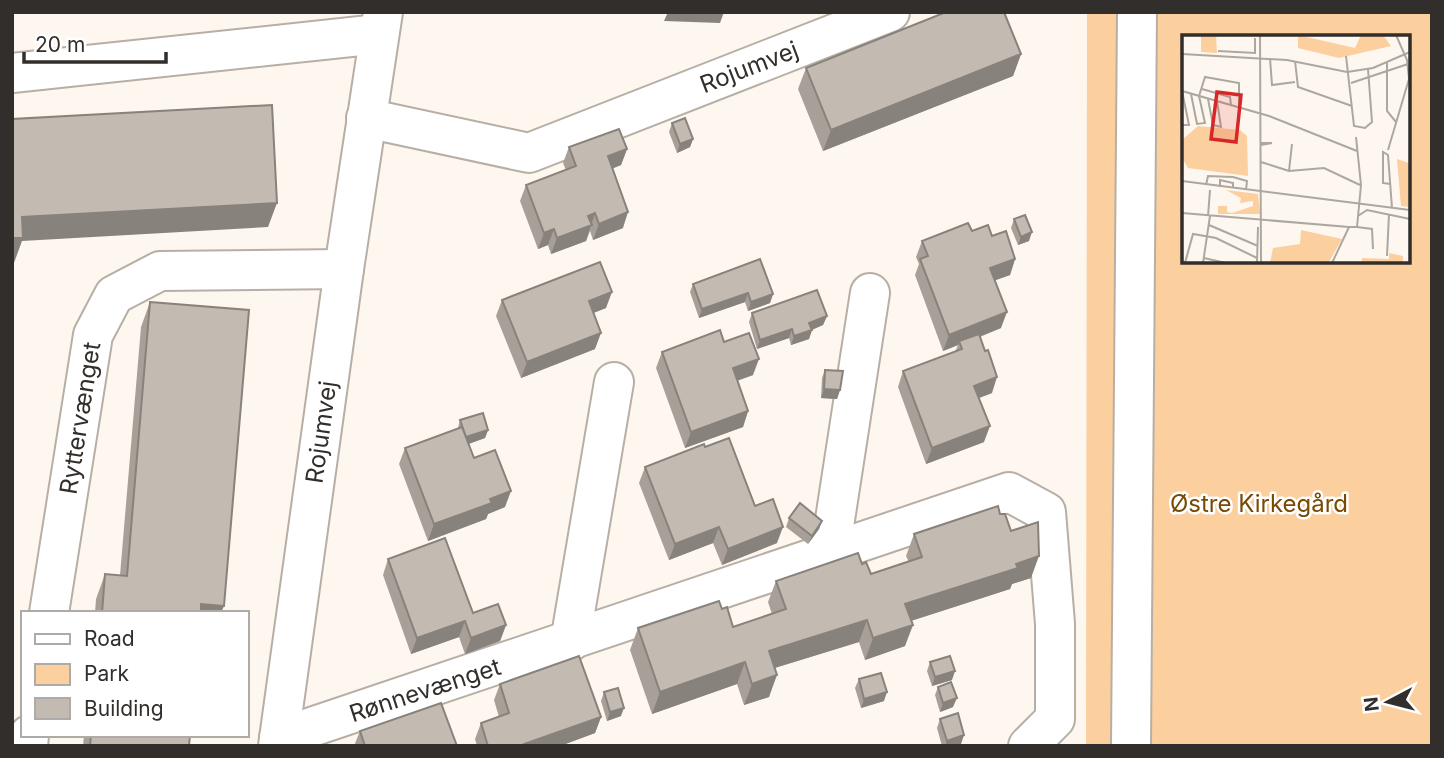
<svg xmlns="http://www.w3.org/2000/svg" width="1444" height="758" font-family="Inter,sans-serif">
	<rect width="100%" height="100%" fill="#fef7ef"/>
	<path fill="#fccf9e" fill-rule="evenodd" d="M 1087,12 L 1432,12 L 1432,746 L 1086,746 ZM 1183,37 L 1407,37 L 1407,261 L 1183,261 Z"/>
	<g fill="none" stroke-linecap="round" stroke-linejoin="round">
		<defs>
			<g id="minor">
				<polyline points="12,73 379,34"/>
				<polyline points="366,118 529,153 890,12"/>
				<polyline points="830,552 870,293"/>
				<polyline points="49,613 93,335 114,295 160,271 344,269"/>
				<polyline points="570,642 614,382"/>
				<polyline points="279,738 1009,492 1046,512 1055,624 1055,719 1028,746"/>
				<polyline points="28,746 29,735"/>
				<polyline points="278,746 344,269 383,12"/>
				<polyline points="1131,746 1137,12"/>
			</g>
		</defs>
		<use href="#minor" stroke="#b7afa5" stroke-width="42"/>
		<use href="#minor" stroke="#fff" stroke-width="38"/>
	</g>
	<g fill="#a8a098">
		<polygon points="1021,54 1013,76 823,151 798,89 806,68"/>
		<polygon points="672,123 693,139 690,147 677,153 669,132"/>
		<polygon points="569,147 627,149 621,165 612,169 623,228 593,240 590,231 586,241 551,254 548,245 538,249 520,201 526,185 566,170 563,163"/>
		<polygon points="1014,219 1029,241 1018,245 1011,228"/>
		<polygon points="972,231 992,236 1015,259 1010,275 995,280 1001,328 980,337 992,393 979,398 984,442 926,464 898,387 903,371 955,352 958,345 943,351 915,275 919,264 916,257 922,241"/>
		<polygon points="693,284 773,294 770,303 748,311 745,302 699,318 690,292"/>
		<polygon points="502,300 606,308 593,313 595,349 521,378 496,316"/>
		<polygon points="150,302 221,613 95,613 96,599 105,574 120,575 141,327"/>
		<polygon points="752,313 827,316 823,325 812,330 809,339 791,345 789,338 757,349 749,322"/>
		<polygon points="724,342 753,375 737,381 748,411 743,427 685,448 656,368 662,352"/>
		<polygon points="825,370 840,390 837,399 821,398 822,378"/>
		<polygon points="460,420 488,430 485,438 468,444 474,458 505,507 488,514 486,519 428,541 399,464 405,448 458,428"/>
		<polygon points="705,447 755,506 777,543 722,565 713,543 669,560 639,483 645,467"/>
		<polygon points="1000,514 1011,531 1031,578 1012,584 1010,589 911,621 905,646 865,660 859,642 775,668 769,697 744,705 737,684 652,714 630,650 638,628 722,609 733,627 772,614 768,602 776,581 862,564 871,574 909,562 906,556 914,534"/>
		<polygon points="789,518 822,521 819,529 808,544 786,527"/>
		<polygon points="388,559 473,613 506,625 500,641 465,654 459,637 411,654 383,575"/>
		<polygon points="930,662 952,680 932,686 927,671"/>
		<polygon points="859,679 884,701 861,708 855,688"/>
		<polygon points="500,684 601,717 595,733 560,746 477,746 475,739 481,723 499,717 494,700"/>
		<polygon points="938,687 953,707 940,712 935,695"/>
		<polygon points="604,692 621,716 607,721 601,701"/>
		<polygon points="940,719 961,744 954,746 942,746 937,728"/>
		<polygon points="360,731 457,746 354,746"/>
		<polygon points="84,735 190,735 189,746 83,746"/>
	</g>
	<g fill="#88827c">
		<polygon points="668,12 724,12 720,23 664,21"/>
		<polygon points="1021,54 1013,76 823,151 831,130"/>
		<polygon points="693,139 690,147 677,153 680,144"/>
		<polygon points="627,149 621,165 602,172 608,156"/>
		<polygon points="277,203 268,227 22,241 14,263 12,263 12,238 22,217"/>
		<polygon points="628,212 623,228 593,240 599,224"/>
		<polygon points="595,213 586,241 551,254 557,238 588,216"/>
		<polygon points="554,229 548,245 538,249 544,233"/>
		<polygon points="1032,232 1029,241 1018,245 1021,237"/>
		<polygon points="1015,259 1010,275 985,284 990,268"/>
		<polygon points="612,292 606,308 583,317 589,301"/>
		<polygon points="748,293 745,302 699,318 702,309"/>
		<polygon points="773,294 770,303 748,311 751,302"/>
		<polygon points="1007,312 1001,328 960,344 959,341 958,345 943,351 949,335"/>
		<polygon points="827,316 823,325 806,332 809,323"/>
		<polygon points="792,329 789,338 757,349 760,340"/>
		<polygon points="812,330 809,339 791,345 794,336"/>
		<polygon points="601,333 595,349 521,378 527,362"/>
		<polygon points="759,359 753,375 727,384 733,368"/>
		<polygon points="997,377 992,393 968,402 974,386"/>
		<polygon points="824,389 840,390 837,399 821,398"/>
		<polygon points="748,411 743,427 685,448 691,432"/>
		<polygon points="990,426 984,442 926,464 932,448"/>
		<polygon points="488,430 485,438 463,446 466,437"/>
		<polygon points="511,491 505,507 488,514 486,519 428,541 434,524 490,499"/>
		<polygon points="822,521 819,529 808,544 812,536"/>
		<polygon points="719,527 713,543 669,560 675,544"/>
		<polygon points="783,527 777,543 722,565 728,549"/>
		<polygon points="1039,556 1031,578 1012,584 1010,589 898,625 905,604"/>
		<polygon points="201,604 224,606 221,613 198,613"/>
		<polygon points="867,620 859,642 761,672 769,651"/>
		<polygon points="465,621 459,637 411,654 417,638"/>
		<polygon points="506,625 500,641 465,654 471,638"/>
		<polygon points="913,625 905,646 865,660 873,638"/>
		<polygon points="745,662 737,684 652,714 660,692"/>
		<polygon points="955,671 952,680 932,686 935,677"/>
		<polygon points="777,675 769,697 744,705 752,684"/>
		<polygon points="887,692 884,701 861,708 864,699"/>
		<polygon points="957,698 953,707 940,712 943,703"/>
		<polygon points="624,708 621,716 607,721 610,712"/>
		<polygon points="601,717 595,733 560,746 524,746 524,744"/>
		<polygon points="964,735 961,744 954,746 945,746 947,741"/>
	</g>
	<g fill="#c3bab1" stroke="#88827c" stroke-width="2">
		<polygon points="946,12 1004,12 1021,54 831,130 806,68"/>
		<polygon points="272,105 277,203 22,217 23,238 12,238 12,119"/>
		<polygon points="685,118 693,139 680,144 672,123"/>
		<polygon points="619,129 627,149 608,156 628,212 599,224 595,213 588,216 592,225 557,238 554,229 544,233 526,185 576,166 569,147"/>
		<polygon points="1025,215 1032,232 1021,237 1014,219"/>
		<polygon points="968,223 972,231 988,225 992,236 1006,231 1015,259 990,268 1007,312 949,335 920,259 928,256 922,241"/>
		<polygon points="760,259 773,294 751,302 748,293 702,309 693,284"/>
		<polygon points="600,262 612,292 589,301 601,333 527,362 502,300"/>
		<polygon points="817,290 827,316 809,323 812,330 794,336 792,329 760,340 752,313"/>
		<polygon points="150,302 249,310 224,606 201,604 201,613 102,613 105,574 127,576"/>
		<polygon points="720,330 724,342 749,333 759,359 733,368 748,411 691,432 662,352"/>
		<polygon points="979,334 985,351 988,350 997,377 974,386 990,426 932,448 903,371 962,349 959,341"/>
		<polygon points="825,370 843,371 840,390 824,389"/>
		<polygon points="483,413 488,430 466,437 460,420"/>
		<polygon points="462,427 474,458 495,450 511,491 490,499 492,503 434,524 405,448"/>
		<polygon points="729,438 755,506 773,499 783,527 728,549 719,527 675,544 645,467 704,444 705,447"/>
		<polygon points="800,503 822,521 812,536 789,518"/>
		<polygon points="998,506 1000,514 1005,514 1011,531 1038,522 1039,556 1016,564 1018,568 905,604 913,625 873,638 867,620 769,651 777,675 752,684 745,662 660,692 638,628 719,601 722,609 727,607 733,627 786,609 776,581 858,553 862,564 866,562 871,574 922,557 914,534"/>
		<polygon points="445,538 473,613 498,604 506,625 471,638 465,621 417,638 388,559"/>
		<polygon points="579,656 601,717 524,744 525,746 488,746 481,723 509,713 500,684"/>
		<polygon points="950,656 955,671 935,677 930,662"/>
		<polygon points="881,673 887,692 864,699 859,679"/>
		<polygon points="951,682 957,698 943,703 938,687"/>
		<polygon points="618,688 624,708 610,712 604,692"/>
		<polygon points="441,703 457,746 365,746 360,731"/>
		<polygon points="958,713 964,735 947,741 940,719"/>
		<polygon points="91,735 190,735 189,746 90,746"/>
	</g>
	<g text-anchor="middle" dominant-baseline="central" stroke-width="5" stroke-linejoin="round" paint-order="stroke">
		<g font-size="24" fill="#322e2b" stroke="#fff">
			<text transform="translate(749 67) rotate(-21)">Rojumvej</text>
			<text transform="translate(80 418) rotate(-81)">Ryttervænget</text>
			<text transform="translate(321 432) rotate(-82)">Rojumvej</text>
			<text transform="translate(425 690) rotate(-18)">Rønnevænget</text>
		</g>
		<g font-size="24" fill="#784b05" stroke="#fff">
			<text x="1259" y="503">Østre Kirkegård</text>
		</g>
	</g>
	<g transform="translate(1182 35)">
		<rect width="228" height="228" fill="#fef7ef"/>
		<path d="M 19,0 L 34,0 L 35,18 L 19,17 ZM 116,0 L 173,13 L 179,0 L 201,0 L 209,11 L 157,23 L 116,13 ZM 16,91 L 58,95 L 65,101 L 66,141 L 6,133 L 0,123 L 0,105 ZM 215,124 L 227,128 L 227,172 L 219,171 ZM 44,155 L 76,159 L 78,179 L 36,179 L 36,171 L 45,171 L 45,177 L 50,178 L 71,171 L 71,166 L 58,168 L 59,163 ZM 119,195 L 160,204 L 147,227 L 88,228 L 91,213 L 118,209 ZM 207,218 L 221,221 L 221,227 L 180,227 L 180,223 L 207,224 Z" fill="#fccf9e"/>
		<path fill="none" stroke="#aca7a1" stroke-width="2" d="M 78,0 L 79,228M 36,16 L 73,18 L 73,3M 0,19 L 105,25 L 165,37 L 191,33 L 228,17M 164,21 L 172,91 L 183,93 L 190,87 L 186,34M 88,23 L 90,50 L 113,47M 113,26 L 116,52 L 170,71M 205,28 L 205,76 L 214,87M 169,48 L 226,29M 20,54 L 48,62 L 49,70M 9,59 L 15,89 L 23,88 L 17,61 L 23,42 L 57,48 L 57,72M 26,64 L 31,90 L 39,92 L 35,66M 0,90 L 7,90 L 0,56 L 87,81 L 175,116M 79,108 L 90,108 L 79,110M 206,115 L 227,44 L 225,25 L 214,0M 79,127 L 107,136 L 142,133 L 178,150M 107,136 L 110,109M 0,146 L 228,175M 208,149 L 201,148 L 201,117 L 206,120 L 210,173M 24,150 L 26,141 L 51,142 L 65,146 L 64,155M 38,152 L 38,145 L 51,148 L 51,153M 0,178 L 167,192M 26,181 L 28,155M 176,181 L 185,175 L 228,184M 27,190 L 76,211M 175,192 L 190,194 L 191,214M 205,221 L 207,179M 22,223 L 44,228M 3,228 L 11,199 L 34,203 L 75,223M 21,228 L 28,181M 75,228 L 76,192M 150,228 L 167,192 L 175,192 L 179,150 L 174,102"/>
		<path fill="#d62828" fill-opacity="0.15" stroke="#d62828" stroke-width="3.5" d="M 35,57 L 59,60 L 54,107 L 29,104 Z"/>
		<rect width="228" height="228" fill="none" stroke="#322e2b" stroke-width="3.5"/>
	</g>
	<rect width="1444" height="758" fill="none" stroke="#322e2b" stroke-width="28"/>
	<rect x="21" y="611" width="228" height="126" fill="#ffffff" stroke="#adabaa" stroke-width="2"/>
	<rect x="35" y="634" width="35" height="10" fill="#ffffff" stroke="#adabaa" stroke-width="2"/>
	<text x="84" y="646" font-size="21" fill="#322e2b">Road</text>
	<rect x="35" y="664" width="35" height="21" fill="#fccf9e" stroke="#adabaa" stroke-width="2"/>
	<text x="84" y="681" font-size="21" fill="#322e2b">Park</text>
	<rect x="35" y="698" width="35" height="21" fill="#c3bab1" stroke="#adabaa" stroke-width="2"/>
	<text x="84" y="716" font-size="21" fill="#322e2b">Building</text>
	<g transform="translate(1388 702) rotate(263)" stroke="#ffffff" stroke-width="5" paint-order="stroke">
	<path d="M0-5L12 26L0 18L-12 26Z" fill="#322e2b"/>
	<text y="-10" font-size="19" font-weight="bold" text-anchor="middle" fill="#322e2b">N</text>
	</g>
	<path d="M24 52v10h142v-10" fill="none" stroke="#322e2b" stroke-width="3.5"/>
	<text x="35" y="52" font-size="21" fill="#322e2b" stroke="#ffffff" stroke-width="5" paint-order="stroke">20 m</text>
</svg>
